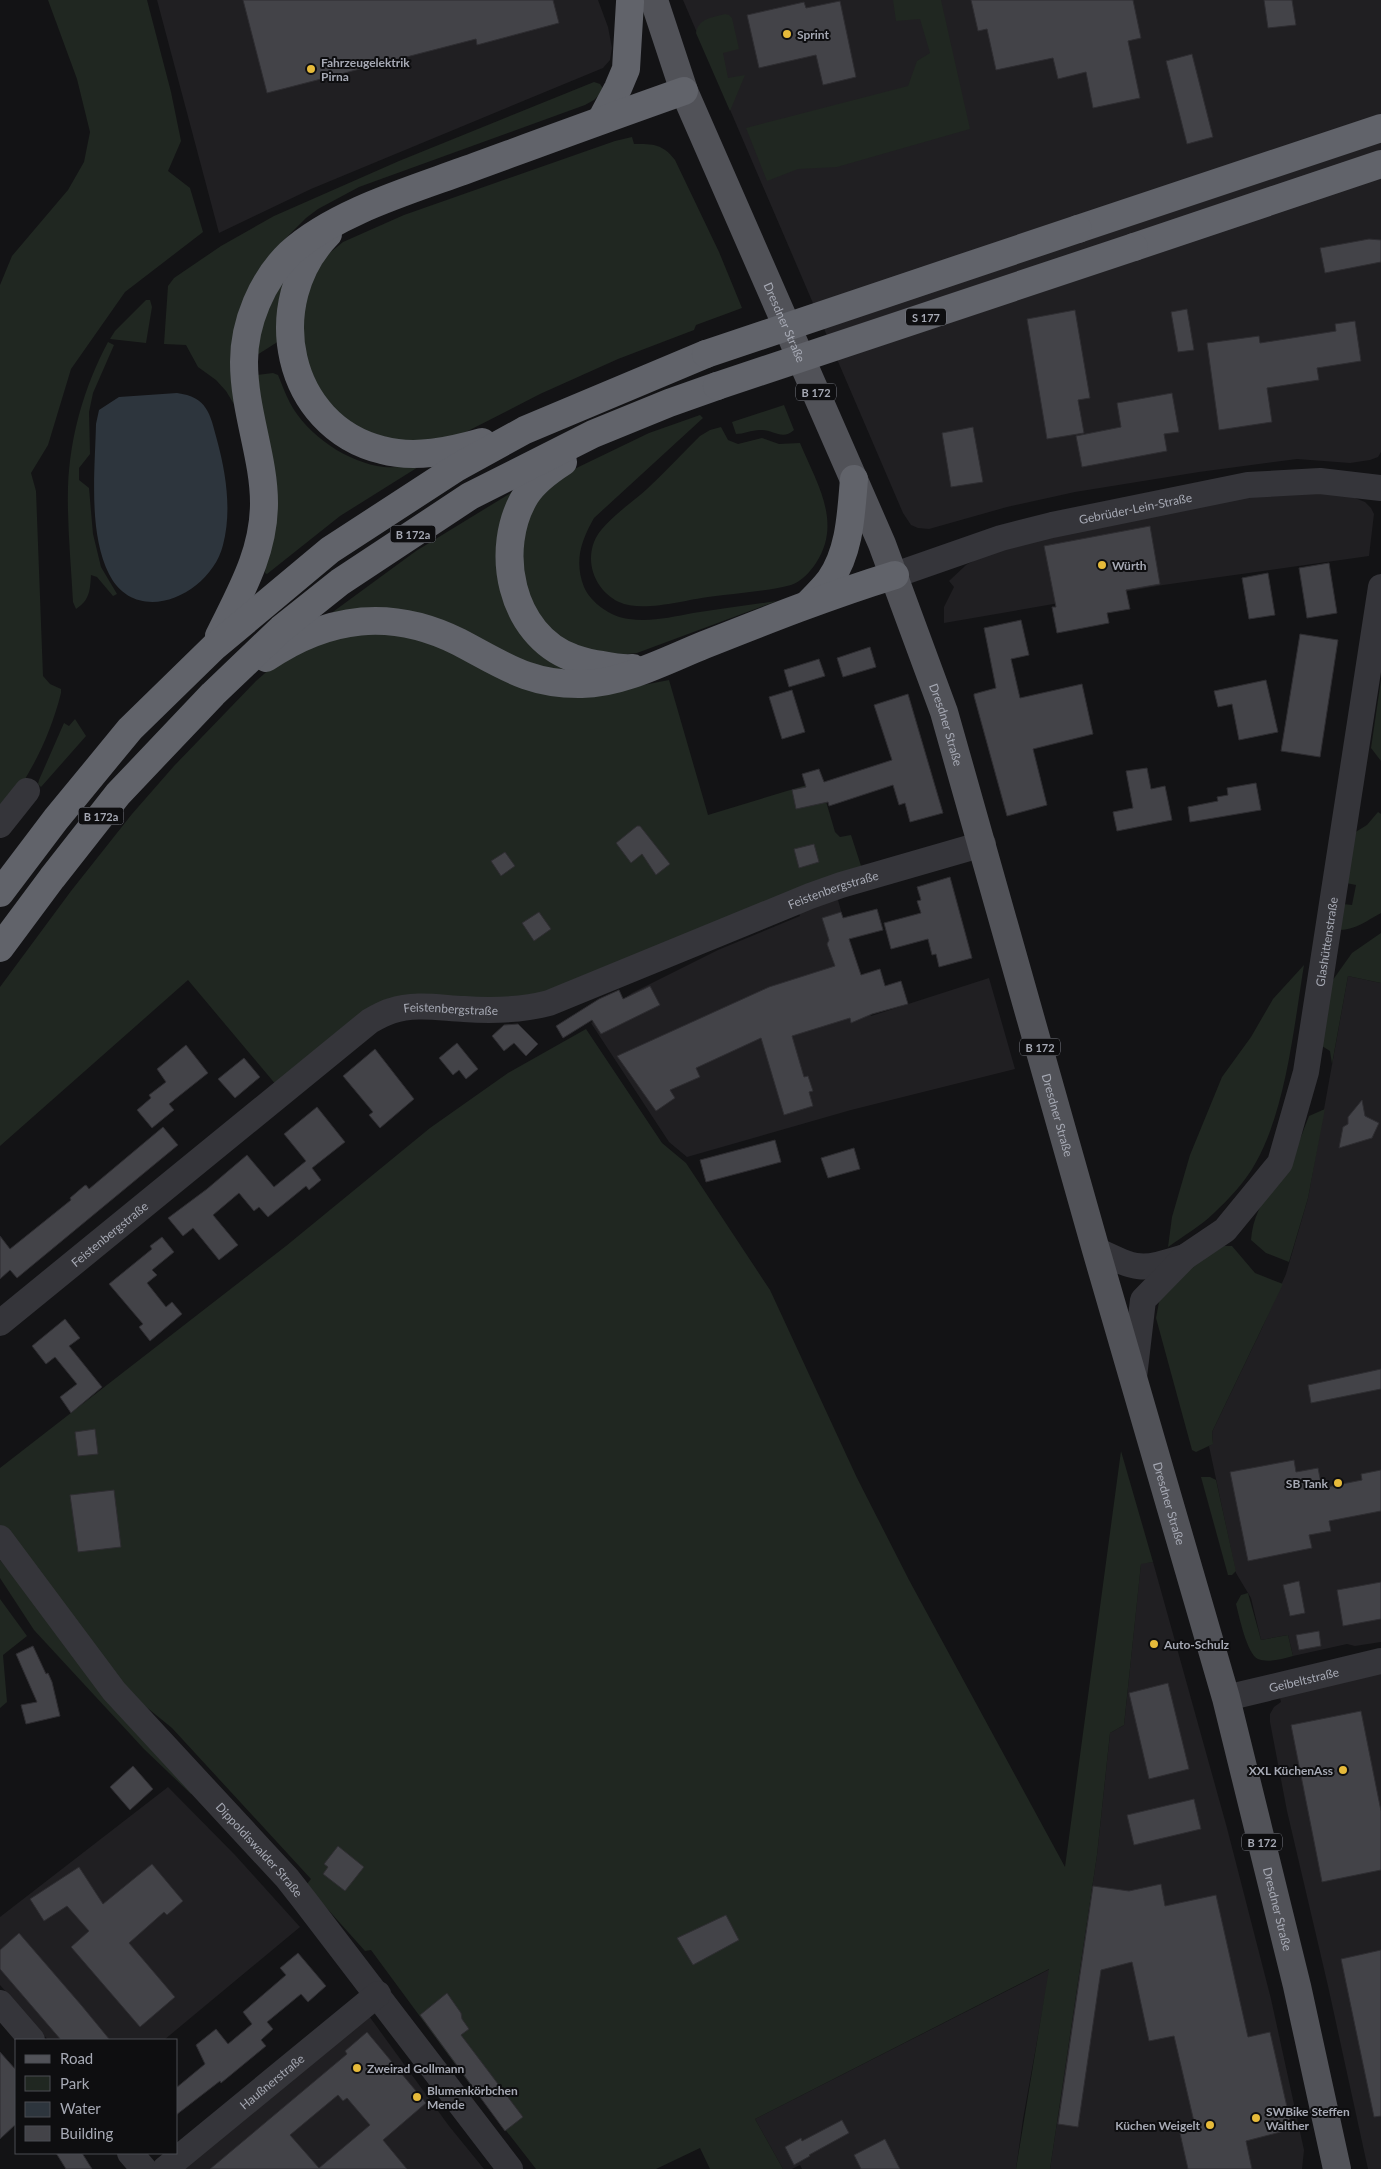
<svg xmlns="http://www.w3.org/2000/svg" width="1381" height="2169" font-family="Lato,sans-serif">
	<rect width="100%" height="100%" fill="#131315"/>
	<g fill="#201f22">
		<polygon points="157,0 598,0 608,27 612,48 610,60 603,68 311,189 219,233"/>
		<polygon points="683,0 1381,0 1381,452 1378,457 1370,460 1350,463 1297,459 1199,472 1075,492 1007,507 929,529 918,528 911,525 903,513"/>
		<polygon points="1298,491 1350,496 1365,502 1371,508 1374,514 1369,556 1163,585 944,623 944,607 954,587 949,581 966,565 988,553 1011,545 1207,503"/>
		<polygon points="836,893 871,1016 989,978 1015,1069 851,1110 687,1157 669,1142 591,1023 632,993 718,950 800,916 798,909"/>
		<polygon points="1348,976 1381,983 1381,1642 1355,1646 1347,1644 1293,1656 1288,1635 1261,1640 1251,1598 1236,1573 1209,1446 1213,1443 1212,1432 1262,1328 1286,1274 1308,1198"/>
		<polygon points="1153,1562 1227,1828 1271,1999 1304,2150 1302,2169 1050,2169 1097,1855 1110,1733 1124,1725 1141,1563"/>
		<polygon points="1381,1670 1381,2169 1368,2169 1328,1986 1287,1811 1270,1722 1270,1714 1274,1707 1281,1702 1279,1694"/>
		<polygon points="168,1787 235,1855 300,1927 164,2040 48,2040 0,1985 0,1917"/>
		<polygon points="1050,1969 1023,2119 1016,2169 802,2169 800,2165 792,2169 783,2169 755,2119"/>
		<polygon points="369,2016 449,2126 484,2169 184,2169"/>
	</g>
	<g fill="#202721">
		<path d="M 48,0 L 147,0 L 171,92 L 181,141 L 168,171 L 190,188 L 203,232 L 125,292 L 71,369 L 48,445 L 31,473 L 36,491 L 43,676 L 50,684 L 61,689 L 61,693 C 50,737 29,779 0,814 L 0,285 L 12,256 L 68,190 L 84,162 L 90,132 L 77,79 Z"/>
		<polygon points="893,0 941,0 970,129 837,167 798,169 767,181 746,128 908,86 917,61 930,53 920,19 896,21"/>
		<path d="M 725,14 L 729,15 L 732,18 L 739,49 L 723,53 L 728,78 L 745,75 L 730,111 L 696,33 C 699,18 711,18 725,14 Z"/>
		<polygon points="594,82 600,84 604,90 594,100 585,105 359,187 318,209 306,218 278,246 264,265 235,406 226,391 216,380 198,367 186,345 164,344 168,286 174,278 221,246 274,216 399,161"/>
		<path d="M 632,137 L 634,144 C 653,144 663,144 675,160 L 719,252 L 742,308 L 696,325 L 694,330 L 618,359 L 540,394 L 460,435 L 404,443 L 356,428 L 326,403 L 300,347 L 305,292 L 327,255 L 343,242 L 404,215 L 615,141 Z"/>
		<polygon points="292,260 279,341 257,355 257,334"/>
		<polygon points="146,300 150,300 152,307 146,343 110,339 115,331"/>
		<path d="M 108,342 L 114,345 L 93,393 L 89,412 L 90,454 L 79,468 L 79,480 L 89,488 L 93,534 L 101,567 L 117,594 L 113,596 L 97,577 L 91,575 C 90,590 90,600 76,609 L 73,602 C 71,564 67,525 68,487 C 70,436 84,387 108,342 Z"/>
		<path d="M 273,373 L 278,375 C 282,384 285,394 290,403 C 307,435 348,463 384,467 C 396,468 410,466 423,464 L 340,516 L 267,574 L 265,573 L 266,561 L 257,375 Z"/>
		<path d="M 784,405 L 794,430 C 782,441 773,429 760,430 C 751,430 744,434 736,434 L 732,422 Z"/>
		<path d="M 700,415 L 703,418 L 594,518 C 581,541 574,561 584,587 C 591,603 611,617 629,619 C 651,622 672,617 693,613 C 721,609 749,605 777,601 L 637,653 L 618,655 L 587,651 L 563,641 L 542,624 L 521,575 L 521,535 L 538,498 L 564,474 L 649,433 Z"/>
		<path d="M 721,427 L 728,440 L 738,444 L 762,438 L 779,444 L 800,443 C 816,482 843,522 816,563 C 810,572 801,582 791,585 C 764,592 735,593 708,597 C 685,600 641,613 619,602 C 597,591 585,566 594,542 C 601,523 632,503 647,489 C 665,472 683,453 700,436 L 710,430 Z"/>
		<polygon points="514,491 499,541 571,674 330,614 416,551"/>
		<polygon points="393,630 602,693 669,680 708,815 820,781 835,832 840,837 851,835 863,872 544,998 424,999 277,1086 188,980 0,1146 0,987 71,891 132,814 174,766 256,681 280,660 314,641"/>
		<polygon points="1381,680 1381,761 1371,748"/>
		<polygon points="75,719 86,736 41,787 38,784 39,780 64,723 69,726"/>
		<path d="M 1378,812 L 1381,814 L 1381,913 C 1368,920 1355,930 1340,930 L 1343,904 L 1352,905 L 1356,885 L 1346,883 L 1354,833 L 1367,825 Z"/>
		<polygon points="1381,933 1381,983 1348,976 1332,1064 1330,1051 1322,1046 1330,984 1352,953"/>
		<path d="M 1304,965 C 1294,1026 1286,1110 1255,1164 C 1245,1182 1229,1199 1214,1213 C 1201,1226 1183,1236 1168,1247 L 1172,1217 L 1190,1155 L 1222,1077 L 1251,1037 L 1273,999 Z"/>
		<polygon points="586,1029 662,1143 686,1163 770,1290 857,1478 909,1580 1065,1867 1121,1451 1153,1562 1141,1564 1124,1725 1110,1733 1097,1855 1050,2169 1016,2169 1049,1969 755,2119 783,2169 710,2169 700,2148 656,2169 536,2169 469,2083 371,1950 365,1951 306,1885 311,1879 172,1728 129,1693 0,1525 0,1468 286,1246 430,1128 508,1073"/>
		<path d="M 1325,1109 L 1308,1198 L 1289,1262 L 1266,1253 L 1251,1240 C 1254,1202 1278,1184 1294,1152 C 1300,1141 1304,1128 1309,1116 Z"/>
		<polygon points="1224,1246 1232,1246 1255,1273 1283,1284 1212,1432 1213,1444 1196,1452 1192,1450 1156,1318 1159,1302 1168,1280"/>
		<polygon points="1201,1477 1210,1477 1216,1480 1236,1571 1232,1575 1228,1575"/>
		<polygon points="0,1560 192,1793 191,1794 144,1749 34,1630 0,1578"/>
		<path d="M 1248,1593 L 1261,1640 L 1288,1635 L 1293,1656 C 1282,1659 1268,1663 1258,1659 C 1247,1654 1239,1616 1236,1604 L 1241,1595 Z"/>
		<polygon points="0,1599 27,1636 3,1655 7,1702 0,1708"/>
	</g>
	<path fill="#2d353d" d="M 177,393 C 207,397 210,413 217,440 C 226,473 232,511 223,545 C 211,594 137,629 109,574 C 88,532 95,470 96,424 L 99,410 L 119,397 Z"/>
	<g fill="#434348" stroke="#2e2d31" fill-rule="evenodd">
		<polygon points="243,0 553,0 559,23 477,45 476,39 267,93"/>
		<polygon points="971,0 1133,0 1141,38 1128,41 1140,98 1093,108 1086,72 1058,79 1053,58 996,70 987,29 978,31"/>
		<polygon points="1264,0 1292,0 1296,25 1268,28"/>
		<polygon points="840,1 856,77 823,85 816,55 759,68 747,15 804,2 806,8"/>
		<polygon points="1192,54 1213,137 1187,144 1166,61"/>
		<polygon points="1369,239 1381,240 1381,262 1325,273 1320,248"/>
		<polygon points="1187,309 1194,350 1178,352 1171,312"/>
		<polygon points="1075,310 1090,398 1078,400 1084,433 1047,439 1027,319"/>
		<polygon points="1355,321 1361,361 1317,368 1319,380 1267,388 1272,422 1219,430 1207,343 1259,336 1260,343 1336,331 1335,324"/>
		<polygon points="1172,393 1179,432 1164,434 1167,451 1082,467 1076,436 1121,427 1117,403"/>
		<polygon points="973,427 983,482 951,487 942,433"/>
		<polygon points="1150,526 1160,584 1126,590 1130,609 1107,613 1109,623 1057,633 1052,607 1056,607 1044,546"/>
		<polygon points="1329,563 1337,613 1307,618 1299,568"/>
		<polygon points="1268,573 1275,615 1249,619 1242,578"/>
		<polygon points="1021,620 1029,655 1011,659 1020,698 1082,684 1093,734 1033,749 1047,805 1007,816 974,696 974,694 996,688 984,628"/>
		<polygon points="1300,634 1338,640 1320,757 1281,751"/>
		<polygon points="870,647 876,667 843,677 837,658"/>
		<polygon points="819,659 825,676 789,687 784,670"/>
		<polygon points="1266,680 1278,732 1239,740 1232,704 1218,707 1214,691"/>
		<polygon points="792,690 805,732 782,739 769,697"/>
		<polygon points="908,694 943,813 910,822 905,803 899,805 893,785 829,806 828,802 796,809 792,790 806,787 802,774 819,769 824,782 892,760 874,705"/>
		<polygon points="1147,768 1151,789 1165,786 1172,820 1117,831 1113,812 1133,808 1126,771"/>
		<polygon points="1256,783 1261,810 1190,822 1188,807 1218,801 1217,797 1228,795 1227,788"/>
		<polygon points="637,826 640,826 670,864 656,875 642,854 631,863 616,843"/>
		<polygon points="814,844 819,862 799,868 794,849"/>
		<polygon points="505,852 515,866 501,876 491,861"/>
		<polygon points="950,877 972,958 939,967 936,954 932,955 928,939 891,949 884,923 921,913 917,901 921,900 917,887"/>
		<polygon points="877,909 883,930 849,939 861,975 880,969 885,986 901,981 908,1004 872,1014 851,1023 850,1018 792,1036 804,1077 808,1076 813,1091 809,1092 813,1106 784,1115 761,1038 696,1068 700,1077 670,1090 675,1098 656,1111 617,1056 769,987 835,966 827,944 829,940 822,918 841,912 843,918"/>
		<polygon points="539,912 551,929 534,941 522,923"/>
		<polygon points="650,986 660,1005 601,1034 592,1020 563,1038 556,1026 599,999 619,990 623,999"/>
		<polygon points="518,1024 538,1044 526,1056 514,1043 504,1051 492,1036 504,1025"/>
		<polygon points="457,1043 478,1069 466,1079 459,1070 453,1075 439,1058"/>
		<polygon points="186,1045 208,1073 169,1104 174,1110 152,1128 137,1110 151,1098 149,1095 166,1082 157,1069"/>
		<polygon points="375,1049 414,1099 380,1128 369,1115 373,1112 343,1076"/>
		<polygon points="244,1058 260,1077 235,1098 218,1079"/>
		<polygon points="1362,1100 1365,1116 1379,1123 1372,1138 1339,1148 1343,1127 1348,1124 1348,1117"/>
		<polygon points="317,1107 345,1142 312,1168 321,1180 309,1190 306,1186 268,1217 259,1207 254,1211 239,1193 213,1215 238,1245 219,1260 193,1228 183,1236 168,1218 207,1189 247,1155 274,1187 306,1161 284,1134"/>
		<polygon points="163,1127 178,1145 17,1278 10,1270 0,1279 0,1236 10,1249 71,1200 70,1198 84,1186 86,1185 89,1189"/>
		<polygon points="775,1140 781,1162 706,1182 700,1160"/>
		<polygon points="854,1148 860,1169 828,1178 821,1158"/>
		<polygon points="162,1237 174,1252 152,1270 157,1275 147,1283 166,1307 172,1302 182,1314 150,1341 139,1327 143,1324 109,1284 152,1249 150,1246"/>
		<polygon points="65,1319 80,1338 69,1346 102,1387 71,1413 60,1397 77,1384 55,1357 46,1364 32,1346"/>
		<polygon points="1381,1369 1381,1389 1311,1403 1308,1385"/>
		<polygon points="95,1429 98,1454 78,1456 75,1432"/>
		<polygon points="1294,1460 1296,1472 1318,1468 1322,1488 1362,1480 1361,1474 1381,1470 1381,1511 1329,1521 1331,1531 1309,1535 1312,1548 1248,1561 1230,1472"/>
		<polygon points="114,1490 121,1547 78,1552 70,1495"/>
		<polygon points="1299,1581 1305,1613 1290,1616 1283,1585"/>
		<polygon points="1381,1582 1381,1619 1343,1626 1337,1590"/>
		<polygon points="1319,1631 1321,1646 1299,1650 1296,1635"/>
		<polygon points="33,1646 46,1674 48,1673 52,1682 60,1716 26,1724 21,1705 37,1702 16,1654"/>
		<polygon points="1168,1683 1189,1769 1149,1779 1129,1693"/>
		<polygon points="1361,1711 1381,1811 1381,1870 1322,1882 1291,1725"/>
		<polygon points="133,1766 153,1789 130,1810 110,1787"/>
		<polygon points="1194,1799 1201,1829 1134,1845 1127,1815"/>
		<polygon points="338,1846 364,1867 345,1891 323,1874 328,1867 324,1864"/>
		<polygon points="152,1864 183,1901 167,1915 164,1912 129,1943 175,1997 140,2027 71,1947 89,1931 67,1906 44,1921 30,1899 79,1867 103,1904"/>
		<polygon points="1161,1884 1165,1906 1216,1895 1248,2037 1270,2032 1292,2129 1246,2141 1252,2169 1188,2169 1179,2129 1195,2126 1174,2036 1149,2041 1132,1962 1101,1970 1078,2127 1058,2124 1093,1886 1129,1891"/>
		<polygon points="726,1915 739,1940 693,1965 677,1938"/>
		<polygon points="19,1933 82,2006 110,2040 61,2040 0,1969 0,1950"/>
		<polygon points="1381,1950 1381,2116 1374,2117 1341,1959"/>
		<polygon points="298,1953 326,1986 308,2002 301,1994 267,2022 273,2029 261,2040 266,2046 221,2083 220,2081 176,2115 176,2088 205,2064 196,2045 216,2029 228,2044 252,2024 243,2012 286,1975 280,1968"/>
		<polygon points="447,1993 461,2013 462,2019 469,2029 461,2035 523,2117 505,2131 420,2015"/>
		<path d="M 367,2032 L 426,2103 L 383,2140 L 407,2169 L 210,2169 L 347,2054 L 345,2051 ZM 338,2095 L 343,2101 L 347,2098 L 370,2125 L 319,2168 L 290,2135 Z"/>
		<polygon points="0,2052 16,2070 16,2124 0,2139"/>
		<polygon points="842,2120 849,2133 809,2155 810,2156 794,2165 785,2147 801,2138 802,2141"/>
		<polygon points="885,2139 900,2169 861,2169 854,2155"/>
		<polygon points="56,2153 82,2153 92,2169 66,2169"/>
	</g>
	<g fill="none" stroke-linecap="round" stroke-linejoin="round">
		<g stroke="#35353a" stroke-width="26">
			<path id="s1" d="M 895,575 L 1001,538 L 1052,525 L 1248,485 L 1320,481 L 1381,488"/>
			<polyline points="0,825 27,791"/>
			<path d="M 1096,1250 C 1138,1270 1140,1271 1185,1257"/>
			<path id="s2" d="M 0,1323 L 370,1021 C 377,1017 384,1013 391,1011 C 415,1003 440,1008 464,1009 C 493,1011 522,1010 549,1003 L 810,896 L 841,885 L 983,844"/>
			<path id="s3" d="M 1134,1377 L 1143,1300 L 1185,1257 L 1225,1230 L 1280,1163 L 1306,1072 L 1381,587"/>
			<path id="s4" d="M 0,1538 L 114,1691 L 287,1878 L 305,1901 L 510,2169"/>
			<path id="s5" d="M 1226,1698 L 1381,1661"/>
			<polyline points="0,2003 32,2040"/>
			<polyline points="130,2153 144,2169"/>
			<path id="s6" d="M 165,2169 L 378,1994"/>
		</g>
		<path stroke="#515258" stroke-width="28" id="s7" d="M 654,0 L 684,91 L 882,544 L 944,712 L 1096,1250 L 1226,1698 L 1297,1986 L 1337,2169"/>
		<g stroke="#61636a" stroke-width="28">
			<polyline points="601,120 618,88 626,69 630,2"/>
			<polyline points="1078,229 1381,128"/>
			<path d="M 328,234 C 261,302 285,426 382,450 C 415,459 450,451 482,442"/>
			<polyline points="1134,247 1381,164"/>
			<path d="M 563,462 C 549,471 535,481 526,495 C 493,548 510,635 573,658 C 582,661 593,664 602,665 C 612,667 623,669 633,668"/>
			<path d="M 809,603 C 816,596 824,588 830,580 C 850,551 851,514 854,479"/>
			<path d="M 219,636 C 240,593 264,553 264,503 C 264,457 244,411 244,362 C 244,323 262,280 290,253 C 334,213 408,191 463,171 C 537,144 610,117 684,91"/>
			<path d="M 266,658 C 328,616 391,608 459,642 C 503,665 529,685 582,684 C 621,684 667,660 704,645 C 767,620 830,595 895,575"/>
			<polyline points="0,893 56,819 130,729 214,647 330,550 456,468 525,430 706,354"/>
			<polyline points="0,948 52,878 118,794 213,694 281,629 340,582 470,496 593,434 669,403 717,386"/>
		</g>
		<g stroke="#61636a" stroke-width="28">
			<polyline points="706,354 1078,229"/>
			<polyline points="717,386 1134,247"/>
		</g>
	</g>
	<g fill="#e6ba3a" stroke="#0e0e10" stroke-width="2">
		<circle cx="787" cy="34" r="5"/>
		<circle cx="311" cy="69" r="5"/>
		<circle cx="1102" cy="565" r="5"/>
		<circle cx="1338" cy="1483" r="5"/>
		<circle cx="1154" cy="1644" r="5"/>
		<circle cx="1343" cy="1770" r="5"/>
		<circle cx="357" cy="2068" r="5"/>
		<circle cx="417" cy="2097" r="5"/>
		<circle cx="1256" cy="2118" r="5"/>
		<circle cx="1210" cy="2125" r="5"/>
	</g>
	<g text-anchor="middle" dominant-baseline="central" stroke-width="4" stroke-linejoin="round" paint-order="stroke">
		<g fill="#0e0e10" stroke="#787a83" stroke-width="1">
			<rect x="906" y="308.5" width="40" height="17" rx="4"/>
			<rect x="796" y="383.5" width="40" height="17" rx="4"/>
			<rect x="390.5" y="525.5" width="45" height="17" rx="4"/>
			<rect x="78.5" y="807.5" width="45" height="17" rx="4"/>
			<rect x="1020" y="1038.5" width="40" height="17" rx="4"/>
			<rect x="1242" y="1833.5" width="40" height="17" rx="4"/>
		</g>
		<g font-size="11" font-weight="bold" fill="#a6a9b4">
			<text x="926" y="317">S 177</text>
			<text x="816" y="392">B 172</text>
			<text x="413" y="534">B 172a</text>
			<text x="101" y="816">B 172a</text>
			<text x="1040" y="1047">B 172</text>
			<text x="1262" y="1842">B 172</text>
		</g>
		<g font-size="12" font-weight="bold" fill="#a6a9b4" stroke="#0e0e10" text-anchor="start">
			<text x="797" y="34">Sprint</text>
			<text x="321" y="62">Fahrzeugelektrik<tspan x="321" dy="14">Pirna</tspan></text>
			<text x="1112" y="565">Würth</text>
			<text x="1328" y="1483" text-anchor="end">SB Tank</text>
			<text x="1164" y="1644">Auto-Schulz</text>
			<text x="1333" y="1770" text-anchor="end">XXL KüchenAss</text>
			<text x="367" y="2068">Zweirad Gollmann</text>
			<text x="427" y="2090">Blumenkörbchen<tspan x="427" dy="14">Mende</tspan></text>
			<text x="1266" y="2111">SWBike Steffen<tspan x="1266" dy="14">Walther</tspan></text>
			<text x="1200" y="2125" text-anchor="end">Küchen Weigelt</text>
		</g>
		<g font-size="12" fill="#a6a9b4" stroke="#0e0e10">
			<text stroke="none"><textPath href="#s7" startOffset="348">Dresdner Straße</textPath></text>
			<text stroke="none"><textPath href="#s1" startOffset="250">Gebrüder-Lein-Straße</textPath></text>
			<text stroke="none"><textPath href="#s7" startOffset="782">Dresdner Straße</textPath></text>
			<text stroke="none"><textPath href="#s2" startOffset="966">Feistenbergstraße</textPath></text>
			<text stroke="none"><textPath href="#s3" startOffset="499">Glashüttenstraße</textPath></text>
			<text stroke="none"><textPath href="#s2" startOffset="561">Feistenbergstraße</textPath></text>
			<text stroke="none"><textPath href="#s7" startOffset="1188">Dresdner Straße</textPath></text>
			<text stroke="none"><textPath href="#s2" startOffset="141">Feistenbergstraße</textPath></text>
			<text stroke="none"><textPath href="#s7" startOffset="1592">Dresdner Straße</textPath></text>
			<text stroke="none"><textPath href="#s5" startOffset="80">Geibeltstraße</textPath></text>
			<text stroke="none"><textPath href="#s4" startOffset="406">Dippoldiswalder Straße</textPath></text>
			<text stroke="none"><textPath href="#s7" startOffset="2012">Dresdner Straße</textPath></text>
			<text stroke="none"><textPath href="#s6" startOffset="138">Haußnerstraße</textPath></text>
		</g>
	</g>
	<rect x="15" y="2039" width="162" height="115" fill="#0e0e10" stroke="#4b4c52"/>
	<rect x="25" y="2055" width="25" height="8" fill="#515258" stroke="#4b4c52"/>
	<text x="60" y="2064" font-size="15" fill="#a6a9b4">Road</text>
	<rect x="25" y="2076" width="25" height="15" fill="#202721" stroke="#4b4c52"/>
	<text x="60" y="2089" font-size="15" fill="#a6a9b4">Park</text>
	<rect x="25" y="2102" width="25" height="15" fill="#2d353d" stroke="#4b4c52"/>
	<text x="60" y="2114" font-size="15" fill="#a6a9b4">Water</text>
	<rect x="25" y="2126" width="25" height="15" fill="#434348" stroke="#4b4c52"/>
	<text x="60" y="2139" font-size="15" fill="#a6a9b4">Building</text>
</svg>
